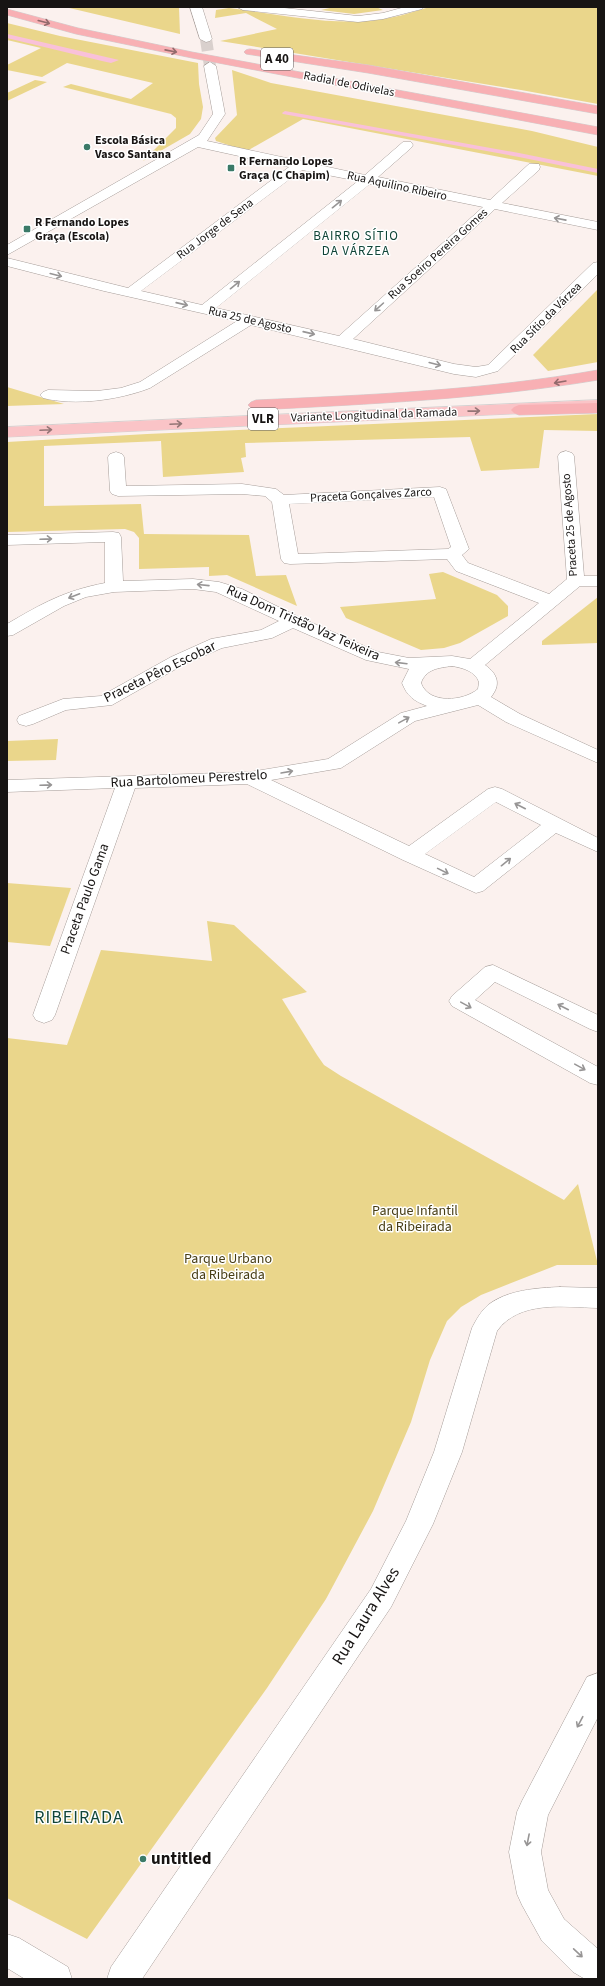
<svg xmlns="http://www.w3.org/2000/svg" width="605" height="1986" font-family="'Source Sans 3',sans-serif">
	<rect width="100%" height="100%" fill="#fbf1ee"/>
	<g fill="#ead68b">
		<polygon points="65,7 179,7 180,34"/>
		<polygon points="334,7 376,7 383,10 354,14 321,10"/>
		<path d="M 430,7 L 598,7 L 598,104 L 521,90 L 220,41 L 277,29 L 246,13 L 215,18 L 216,10 L 229,8 C 278,14 334,27 383,19 C 399,17 415,11 430,7 Z"/>
		<polygon points="7,23 60,36 198,63 199,84 203,107 201,119 190,134 143,161 176,128 176,118 171,114 63,87 71,84 131,99 153,83 67,63 42,77 7,70 7,65 41,48 7,40"/>
		<polygon points="232,70 271,83 532,131 598,147 598,176 303,119 247,151 216,141 215,138 237,115"/>
		<polygon points="35,80 47,82 7,101 7,93"/>
		<polygon points="598,289 598,362 548,371 533,355"/>
		<polygon points="7,387 64,404 7,406"/>
		<polygon points="598,414 598,431 544,430 539,468 481,471 470,437 245,443 246,457 241,458 244,472 163,477 161,441 44,446 44,506 141,504 144,534 249,535 256,576 286,575 297,606 227,575 209,576 209,567 139,569 139,538 134,532 125,529 7,532 7,442 147,434"/>
		<polygon points="443,572 497,595 508,606 508,616 460,643 444,648 421,650 346,618 340,607 436,599 429,574"/>
		<polygon points="598,597 598,643 542,645 542,641"/>
		<polygon points="58,739 56,760 7,761 7,741"/>
		<polygon points="7,883 71,888 50,946 7,942"/>
		<polygon points="207,921 234,925 307,992 282,999 317,1055 324,1065 341,1076 564,1200 578,1184 598,1265 557,1265 481,1295 461,1307 447,1321 430,1360 411,1422 373,1511 326,1599 267,1688 87,1939 7,1898 7,1038 67,1045 101,950 212,961"/>
	</g>
	<g fill="none" stroke-linecap="round" stroke-linejoin="round">
		<g fill="#f9c1d9" fill-rule="evenodd">
			<polygon points="7,34 119,60 111,63 102,61 7,38"/>
			<polygon points="285,111 519,153 598,169 598,173 519,157 283,114 282,113"/>
		</g>
		<polyline stroke="#d9d0cd" stroke-width="12" stroke-dasharray="12 6" stroke-linecap="butt" points="206,39 210,66"/>
		<defs>
			<g id="minor">
				<polygon points="190,7 202,7 212,39 210,41 206,42 200,39"/>
				<polygon points="237,7 275,7 358,16 383,13 405,7 424,7 422,9 383,19 358,22 243,10"/>
				<path d="M 210,62 L 216,66 L 225,114 L 207,141 L 365,175 L 403,142 L 411,142 L 413,145 L 411,148 L 378,177 L 490,200 L 529,164 L 539,164 L 540,167 L 539,170 L 502,203 L 598,222 L 598,230 L 495,209 L 353,339 L 454,364 L 476,367 L 488,365 L 593,263 L 598,262 L 598,274 L 498,371 L 476,377 L 454,374 L 251,325 L 150,388 C 119,400 75,406 43,398 L 40,395 L 43,392 L 48,390 L 97,391 L 121,388 L 140,382 L 237,321 L 104,291 L 7,266 L 7,258 L 128,288 L 289,167 L 198,147 L 7,255 L 7,245 L 199,135 L 213,114 L 204,66 ZM 302,170 L 358,181 L 202,305 L 141,291 ZM 370,184 L 483,207 L 339,336 L 216,308 Z"/>
				<path d="M 566,451 L 572,453 L 574,456 L 584,576 L 598,576 L 598,586 L 580,586 L 485,665 C 498,674 501,685 491,697 L 520,714 L 598,750 L 598,763 L 506,722 L 478,705 L 415,721 L 341,768 L 271,780 L 409,846 L 488,789 L 495,787 L 502,789 L 598,838 L 598,852 L 556,833 L 483,891 L 476,893 L 403,860 L 247,784 L 135,788 L 55,1015 L 52,1020 L 44,1023 L 36,1020 L 33,1015 L 115,788 L 7,792 L 7,780 L 250,772 L 328,759 L 401,713 L 427,706 C 414,701 407,696 402,683 L 409,669 L 366,660 L 293,628 L 272,638 L 222,648 L 183,665 L 112,705 L 66,710 L 33,724 L 26,726 L 19,724 L 17,720 L 19,716 L 63,699 L 101,696 L 171,657 L 211,639 L 261,630 L 279,621 L 216,592 L 193,589 L 114,592 L 86,597 L 64,606 L 13,635 L 7,636 L 7,624 C 43,603 64,591 105,583 L 105,542 L 7,545 L 7,535 L 113,532 L 119,533 L 121,537 L 123,581 L 193,579 L 219,582 L 242,589 L 299,617 L 378,652 L 409,658 L 452,656 L 470,659 L 539,603 L 456,571 L 447,559 L 290,564 L 284,563 L 281,559 L 272,502 L 265,496 L 242,494 L 118,496 L 112,494 L 110,491 L 108,457 L 110,454 L 116,452 L 122,454 L 124,457 L 126,486 L 242,484 L 276,489 L 284,495 L 440,487 L 446,489 L 469,549 L 462,555 L 468,563 L 549,594 L 567,579 L 558,456 L 560,453 ZM 434,497 L 451,547 L 448,549 L 298,554 L 289,504 ZM 452,666 C 463,668 475,671 479,682 L 478,689 C 464,701 429,705 421,683 C 426,669 438,668 452,666 ZM 496,802 L 541,825 L 474,877 L 425,854 Z"/>
				<polygon points="493,965 598,1015 598,1032 590,1029 495,982 475,1000 598,1067 598,1085 590,1083 452,1006 449,1001 452,996 485,967"/>
				<path d="M 560,1287 L 598,1288 L 598,1308 C 564,1307 519,1300 497,1331 L 462,1452 L 433,1524 L 391,1607 L 142,1979 L 107,1979 L 111,1967 L 371,1589 L 406,1521 L 434,1452 L 472,1328 C 476,1320 481,1311 488,1305 C 507,1290 537,1288 560,1287 Z"/>
				<polygon points="598,1673 598,1717 548,1815 541,1852 548,1890 564,1919 598,1949 598,1979 585,1979 573,1972 542,1941 522,1905 517,1894 509,1852 517,1812 522,1801 587,1677"/>
				<polygon points="7,1934 19,1938 68,1967 72,1979 25,1979 7,1968"/>
			</g>
			<polygon id="primary" points="598,400 598,410 7,437 7,427"/>
			<g id="trunk">
				<polygon points="7,9 78,28 192,52 598,127 598,135 192,58 76,34 7,15"/>
				<polygon points="250,49 368,65 598,106 598,114 368,73 246,54 244,52 246,50"/>
				<path d="M 598,370 L 598,380 C 485,399 371,404 256,410 L 251,408 L 248,405 L 251,402 L 256,400 C 371,395 485,390 598,370 Z"/>
				<polygon points="598,403 598,413 519,415 514,413 511,410 514,407 519,405"/>
			</g>
		</defs>
		<use href="#minor" stroke="#a69d99" stroke-width="1"/>
		<use href="#primary" stroke="#d1d0d0" stroke-width="1"/>
		<use href="#trunk" stroke="#d1d0d0" stroke-width="1"/>
		<use href="#minor" fill="#fff" fill-rule="evenodd"/>
		<use href="#primary" fill="#fac4c7" fill-rule="evenodd"/>
		<use href="#trunk" fill="#f8b0b4" fill-rule="evenodd"/>
	</g>
	<defs><path id="oneway-shaft" d="M-6 0H5M1.5-3L5.5 0L1.5 3" fill="none" stroke-width="1.6" stroke-linecap="round" stroke-linejoin="round"/></defs>
	<g stroke="#936a6c">
		<use href="#oneway-shaft" transform="translate(44 22) rotate(15)"/>
		<use href="#oneway-shaft" transform="translate(171 51) rotate(11)"/>
		<use href="#oneway-shaft" transform="translate(560 382) rotate(170)"/>
	</g>
	<g stroke="#979595">
		<use href="#oneway-shaft" transform="translate(337 204) rotate(-39)"/>
		<use href="#oneway-shaft" transform="translate(560 219) rotate(-169)"/>
		<use href="#oneway-shaft" transform="translate(56 275) rotate(14)"/>
		<use href="#oneway-shaft" transform="translate(235 285) rotate(-39)"/>
		<use href="#oneway-shaft" transform="translate(182 304) rotate(13)"/>
		<use href="#oneway-shaft" transform="translate(379 307) rotate(138)"/>
		<use href="#oneway-shaft" transform="translate(309 333) rotate(13)"/>
		<use href="#oneway-shaft" transform="translate(435 364) rotate(14)"/>
		<use href="#oneway-shaft" transform="translate(46 539) rotate(-2)"/>
		<use href="#oneway-shaft" transform="translate(203 585) rotate(-174)"/>
		<use href="#oneway-shaft" transform="translate(74 596) rotate(159)"/>
		<use href="#oneway-shaft" transform="translate(401 663) rotate(-173)"/>
		<use href="#oneway-shaft" transform="translate(404 720) rotate(-29)"/>
		<use href="#oneway-shaft" transform="translate(287 772) rotate(-10)"/>
		<use href="#oneway-shaft" transform="translate(46 785) rotate(-2)"/>
		<use href="#oneway-shaft" transform="translate(520 806) rotate(-153)"/>
		<use href="#oneway-shaft" transform="translate(506 862) rotate(-39)"/>
		<use href="#oneway-shaft" transform="translate(443 871) rotate(26)"/>
		<use href="#oneway-shaft" transform="translate(466 1005) rotate(29)"/>
		<use href="#oneway-shaft" transform="translate(563 1007) rotate(-153)"/>
		<use href="#oneway-shaft" transform="translate(580 1067) rotate(29)"/>
		<use href="#oneway-shaft" transform="translate(580 1722) rotate(118)"/>
		<use href="#oneway-shaft" transform="translate(528 1840) rotate(101)"/>
		<use href="#oneway-shaft" transform="translate(578 1953) rotate(43)"/>
	</g>
	<g stroke="#947576">
		<use href="#oneway-shaft" transform="translate(474 411) rotate(-1)"/>
		<use href="#oneway-shaft" transform="translate(176 424) rotate(-3)"/>
		<use href="#oneway-shaft" transform="translate(46 430) rotate(-3)"/>
	</g>
	<g fill="#3b7a68" stroke="#fff" stroke-width="1.5">
		<circle cx="87" cy="147" r="4"/>
		<rect x="227" y="164" width="8" height="8" rx="2"/>
		<rect x="23" y="225" width="8" height="8" rx="2"/>
		<circle cx="143" cy="1859" r="4"/>
	</g>
	<g text-anchor="middle" dominant-baseline="central" stroke-width="3" stroke-linejoin="round" paint-order="stroke">
		<g font-size="12" fill="#171413" stroke="#fff">
			<text transform="translate(349 84) rotate(11)">Radial de Odivelas</text>
			<text transform="translate(397 186) rotate(12)">Rua Aquilino Ribeiro</text>
			<text transform="translate(215 229) rotate(-37)">Rua Jorge de Sena</text>
			<text transform="translate(438 254) rotate(-42)">Rua Soeiro Pereira Gomes</text>
			<text transform="translate(546 318) rotate(-45)">Rua Sítio da Várzea</text>
			<text transform="translate(250 320) rotate(13)">Rua 25 de Agosto</text>
			<text transform="translate(374 415) rotate(-2)">Variante Longitudinal da Ramada</text>
			<text transform="translate(371 495) rotate(-3)">Praceta Gonçalves Zarco</text>
			<text transform="translate(570 525) rotate(-94)">Praceta 25 de Agosto</text>
		</g>
		<g font-size="12" font-weight="bold" fill="#171413" stroke="#fff" text-anchor="start">
			<text x="95" y="140">Escola Básica<tspan x="95" dy="14">Vasco Santana</tspan></text>
			<text x="239" y="161">R Fernando Lopes<tspan x="239" dy="14">Graça (C Chapim)</tspan></text>
			<text x="35" y="222">R Fernando Lopes<tspan x="35" dy="14">Graça (Escola)</tspan></text>
		</g>
		<g fill="#fff" stroke="#5d5a5a" stroke-width="1">
			<rect x="261" y="48" width="32" height="22" rx="3"/>
			<rect x="248" y="408" width="30" height="22" rx="3"/>
		</g>
		<g font-size="13" font-weight="bold" fill="#171413">
			<text x="277" y="59">A 40</text>
			<text x="263" y="419">VLR</text>
		</g>
		<g font-size="13" letter-spacing="1" fill="#104538" stroke="#fff">
			<text x="356" y="236">BAIRRO SÍTIO<tspan x="356" dy="15">DA VÁRZEA</tspan></text>
		</g>
		<g font-size="14" fill="#171413" stroke="#fff">
			<text transform="translate(303 623) rotate(24)">Rua Dom Tristão Vaz Teixeira</text>
			<text transform="translate(160 672) rotate(-26)">Praceta Pêro Escobar</text>
			<text transform="translate(189 779) rotate(-3)">Rua Bartolomeu Perestrelo</text>
			<text transform="translate(85 899) rotate(-70)">Praceta Paulo Gama</text>
		</g>
		<g font-size="14" fill="#473d14" stroke="#fff">
			<text x="415" y="1211">Parque Infantil<tspan x="415" dy="16">da Ribeirada</tspan></text>
			<text x="228" y="1259">Parque Urbano<tspan x="228" dy="16">da Ribeirada</tspan></text>
		</g>
		<g font-size="17" fill="#171413" stroke="#fff">
			<text transform="translate(366 1616) rotate(-58)">Rua Laura Alves</text>
		</g>
		<g font-size="17" font-weight="bold" fill="#171413" stroke="#fff" text-anchor="start">
			<text x="151" y="1859">untitled</text>
		</g>
		<g font-size="18" letter-spacing="1" fill="#104538" stroke="#fff">
			<text x="79" y="1817">RIBEIRADA</text>
		</g>
	</g>
	<rect width="605" height="1986" fill="none" stroke="#171413" stroke-width="16"/>
</svg>
